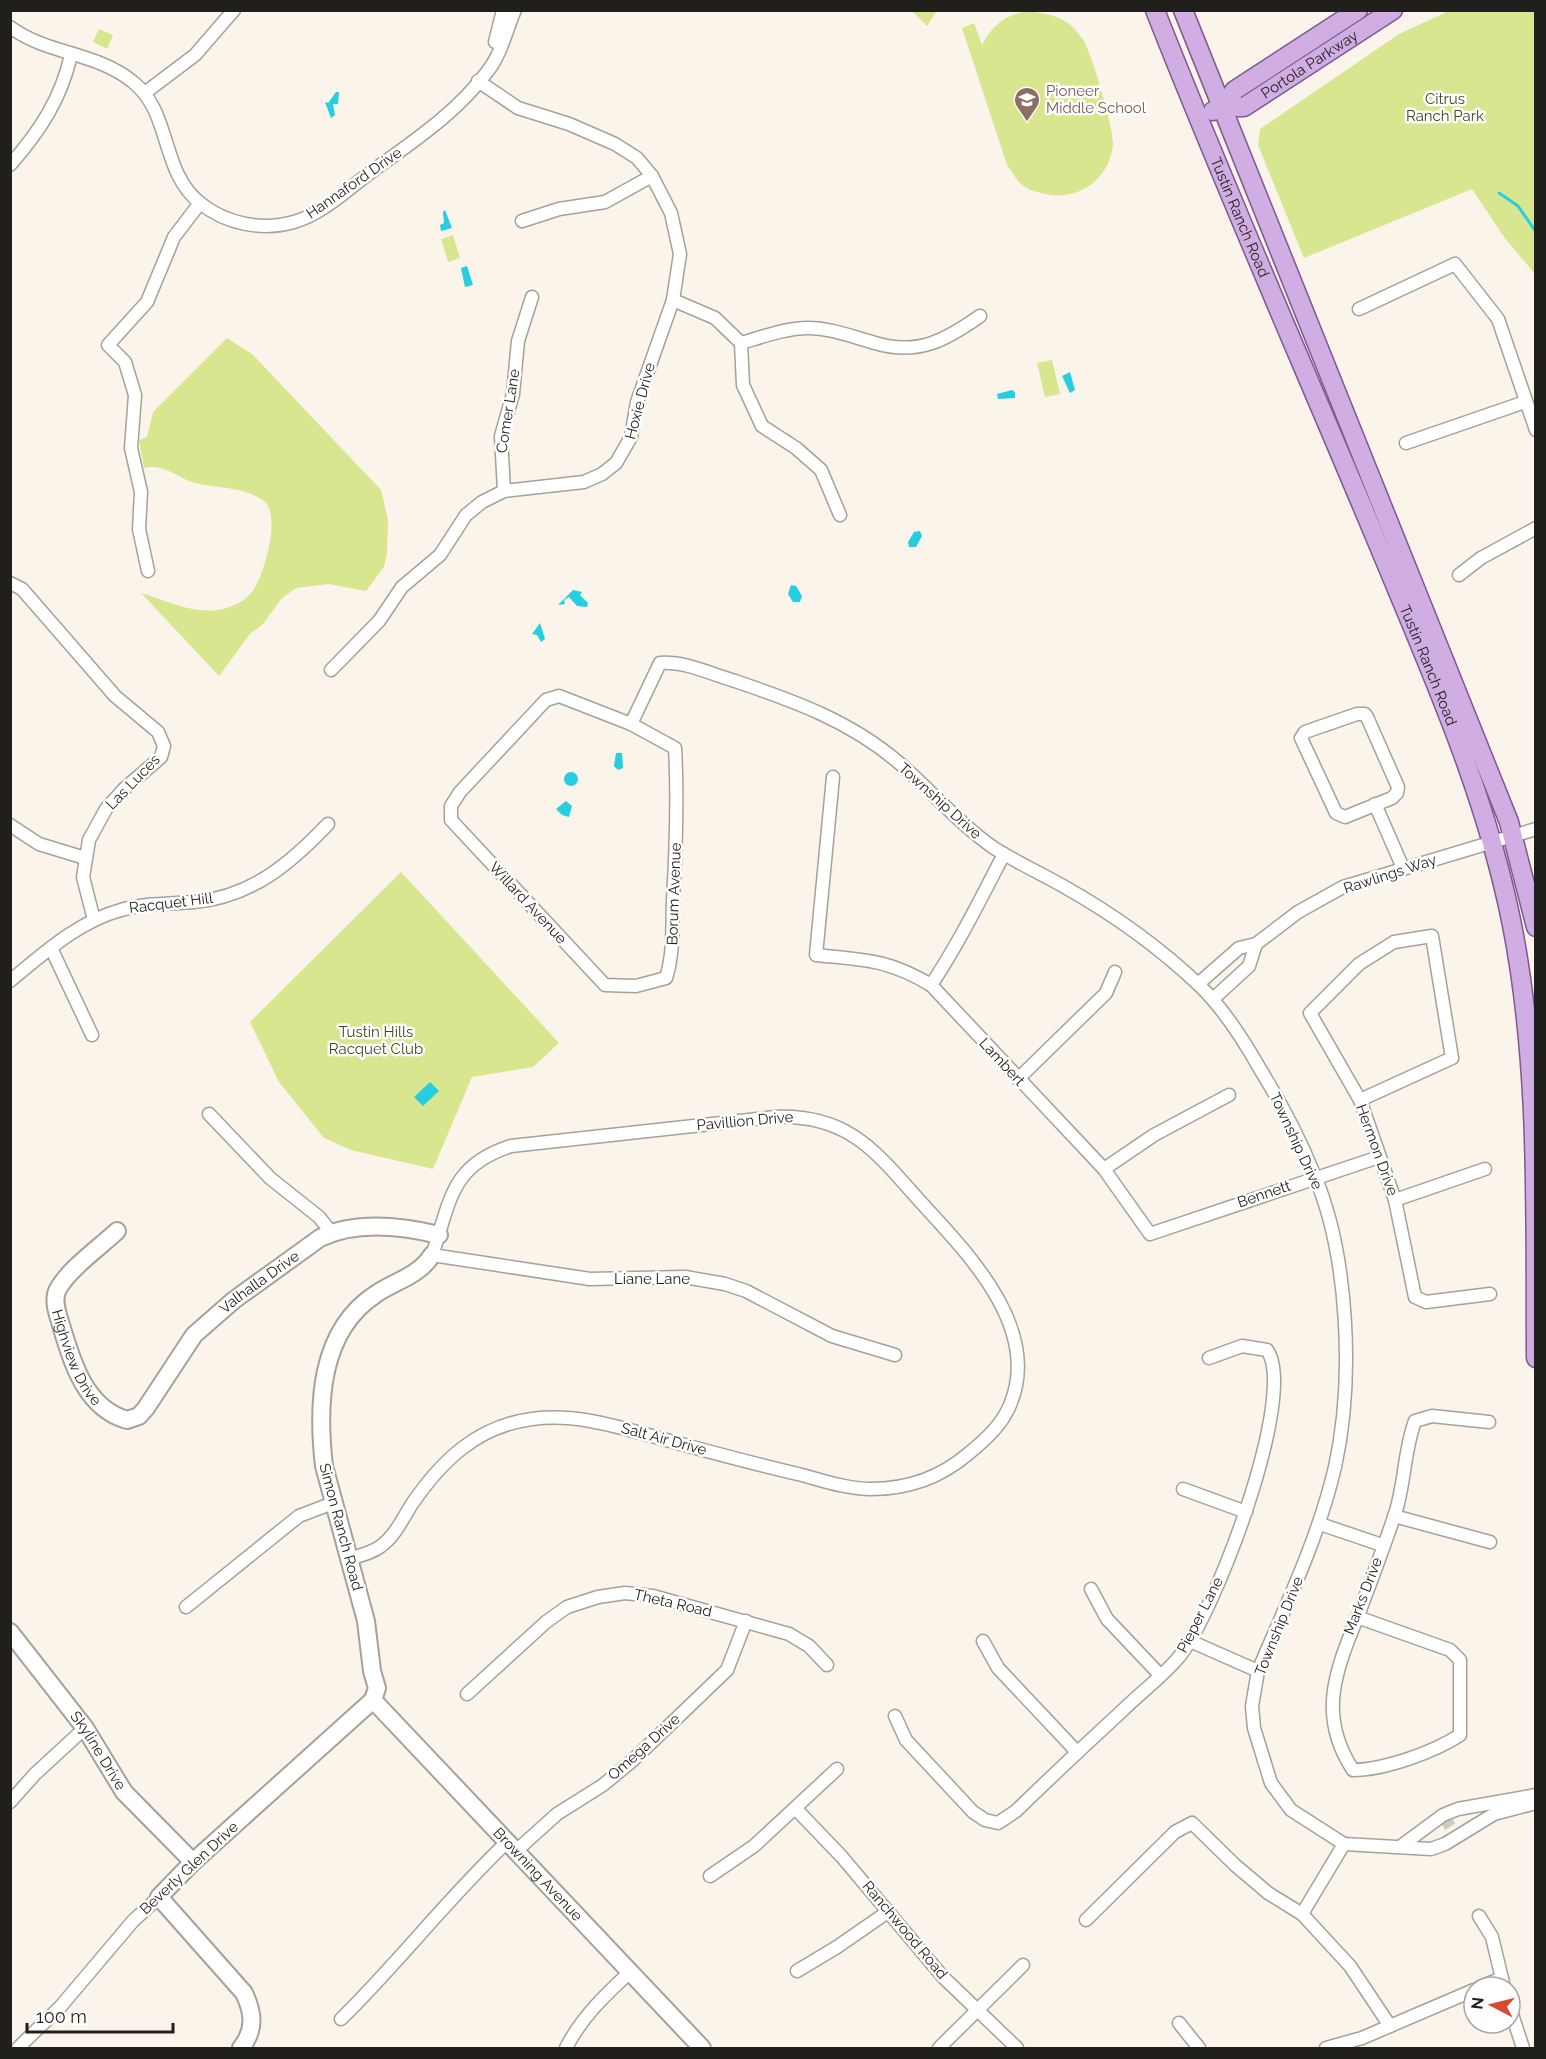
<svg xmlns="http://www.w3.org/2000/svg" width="1546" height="2059" font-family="Raleway,sans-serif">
	<rect width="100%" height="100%" fill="#faf4eb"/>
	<g fill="#d7e68f">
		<polygon points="912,11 937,11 927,26"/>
		<path d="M 1027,11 C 1040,13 1055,14 1066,22 C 1072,25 1078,33 1082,38 C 1091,50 1114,129 1113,144 C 1110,181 1075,203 1041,193 C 1033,191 1026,189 1020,183 C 1015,178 1011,170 1007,165 L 962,28 L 974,23 L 982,45 C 993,25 1004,16 1027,11 Z"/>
		<polygon points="1449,11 1535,11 1535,274 1504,237 1472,189 1304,258 1258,145 1260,129 1399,34"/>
		<polygon points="99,29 113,35 107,49 93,42"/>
		<polygon points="453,235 460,258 448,262 441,239"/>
		<path d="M 227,338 L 252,354 L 381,490 L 388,520 L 387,553 L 384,567 L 366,591 L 329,584 L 296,588 L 281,599 L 263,624 L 250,634 L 219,676 L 141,593 C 168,601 200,618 229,607 C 237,605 246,599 252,592 C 264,576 281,517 265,502 C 249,487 215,488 195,483 C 176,477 164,463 144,468 L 139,440 L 147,437 L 153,412 Z"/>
		<polygon points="1052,360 1060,394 1045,397 1037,363"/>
		<polygon points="401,872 559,1043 533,1067 472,1077 433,1169 351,1150 324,1138 279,1082 250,1022"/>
	</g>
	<g fill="#26cee0">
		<polygon points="336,92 339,92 338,104 333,104 335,115 331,118 325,102 328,103"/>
		<polygon points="445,210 452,228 441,231 440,225 444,223 443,212"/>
		<polygon points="467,266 473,285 465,287 461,268"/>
		<polygon points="1070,372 1075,390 1070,393 1062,376"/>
		<polygon points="1012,390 1015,392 1015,398 998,399 997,394"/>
		<polygon points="920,531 922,536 916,547 909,547 908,542 914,532"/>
		<polygon points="791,585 796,586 802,596 800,602 793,602 788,594"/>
		<polygon points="573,590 582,592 580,595 588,603 587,607 577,606 569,597 564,600 565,604 558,605"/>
		<polygon points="540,623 545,639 541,642 537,635 532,634"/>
		<polygon points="616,753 622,753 623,768 618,770 614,766"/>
		<circle cx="571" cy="779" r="7"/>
		<polygon points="566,801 572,806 569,817 562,815 556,809"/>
		<polygon points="430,1082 439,1091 423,1106 414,1097"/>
	</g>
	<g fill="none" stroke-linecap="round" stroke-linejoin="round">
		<polyline stroke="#26cee0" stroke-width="3" points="1499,193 1518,206 1536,232"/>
		<polyline stroke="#cfc9c1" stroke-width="12" stroke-dasharray="12 6" stroke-linecap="butt" points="1442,1825 1453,1818"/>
		<defs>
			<g id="street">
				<path d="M 10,27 C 48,55 97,52 133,82 C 172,113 160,171 200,203 C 226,224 262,231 294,222 C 321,214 345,192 367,175 C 409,144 455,115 487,72 C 501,55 506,31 515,10"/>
				<polyline points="495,42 503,10"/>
				<polyline points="146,92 195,55 234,10"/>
				<path d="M 10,165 C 40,131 61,99 71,55"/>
				<polyline points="522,221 559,209 605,202 652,176"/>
				<polyline points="673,300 715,318 741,343 743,385 762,426 796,448 821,470 840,515"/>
				<polyline points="1359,309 1455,264 1498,319 1536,430"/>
				<path d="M 741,343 C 762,337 786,328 808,328 C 831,328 853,337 875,343 C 918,356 946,340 980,316"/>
				<polyline points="1406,443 1525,402"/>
				<polyline points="504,491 501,436 513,394 518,341 532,297"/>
				<polyline points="148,571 139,529 141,492 131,448 135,395 125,362 108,345 147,302 174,237 200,203"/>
				<polyline points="1459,575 1481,558 1536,528"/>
				<polyline points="10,583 22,589 115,696 158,732 164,746 161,757 124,789 106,809 89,840 83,877 94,920"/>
				<polyline points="331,670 379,621 402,587 440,555 466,515 482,502 504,491 584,482 602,474 616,463 631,437 637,402 673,300 680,254 671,213 652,176 637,158 615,144 569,124 518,108 478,81"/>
				<path d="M 559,696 L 631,724 L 675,748 C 678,799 676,849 673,900 C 672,926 674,953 666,978 L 636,986 L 605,985 L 451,820 L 451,806 L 460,792 L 546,700 Z"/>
				<polygon points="1357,714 1365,714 1367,717 1398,787 1397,793 1392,798 1345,817 1336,813 1301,738 1305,732"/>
				<path d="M 631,724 L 660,663 C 685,661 711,674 735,681 C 794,701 850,721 898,762 C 931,790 958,823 994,848 C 1016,862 1040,873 1063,886 C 1111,913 1159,947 1199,985 C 1224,1009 1243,1039 1260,1069 C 1281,1103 1299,1137 1314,1174 C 1349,1256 1354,1381 1335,1467 C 1318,1539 1287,1603 1258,1671 L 1252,1706 L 1254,1728 L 1271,1783 L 1291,1810 L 1344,1844 L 1431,1849 L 1445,1844 L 1494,1814 L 1536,1803"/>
				<path d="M 833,777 L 816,955 C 865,960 887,959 931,985 L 1104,1169 L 1150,1234 L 1379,1157"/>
				<polyline points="1375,804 1403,868"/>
				<polyline points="10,825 39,844 85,858"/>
				<polyline points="51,948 92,1035"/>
				<path d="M 10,981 C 43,954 79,921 121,910 C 144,903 170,904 194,902 C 251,897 290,864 328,824"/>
				<polyline points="1198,984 1239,948 1256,944 1298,912 1343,887 1536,829"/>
				<path d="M 931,985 C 959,943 981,898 1004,854"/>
				<polyline points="1213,999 1249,966 1256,944"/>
				<polyline points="1018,1079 1106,993 1115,972"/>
				<polyline points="1360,1100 1452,1058 1432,936 1394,942 1359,964 1310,1013 1360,1100 1395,1200 1415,1297 1426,1302 1490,1294"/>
				<polyline points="209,1114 270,1178 319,1217 331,1232"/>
				<polyline points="1104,1169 1154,1135 1229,1095"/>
				<polyline points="1395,1200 1485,1169"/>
				<polyline points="1183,1489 1246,1512"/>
				<polyline points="1394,1516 1490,1542"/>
				<polyline points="1320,1524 1382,1545"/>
				<path d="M 348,1559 C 359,1556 372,1553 381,1546 C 395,1536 403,1518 412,1504 C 442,1460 478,1426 532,1419 C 576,1413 618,1427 659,1438 C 707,1451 754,1464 802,1475 C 824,1481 848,1489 871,1489 C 907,1489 941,1477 968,1454 C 985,1440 1002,1425 1010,1405 C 1041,1332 974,1260 928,1210 C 880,1158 854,1114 775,1117 L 511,1146 C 449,1166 451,1202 432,1255 L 590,1279 L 685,1277 L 725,1284 L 746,1291 L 832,1336 L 895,1355"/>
				<polyline points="1091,1589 1107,1619 1160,1675"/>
				<polyline points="186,1607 299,1516 333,1503"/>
				<path d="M 1357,1617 L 1450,1650 L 1460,1660 L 1460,1735 C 1434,1752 1384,1770 1353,1770 C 1316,1714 1337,1668 1359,1613 C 1371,1581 1384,1547 1395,1514 C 1405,1484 1404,1450 1415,1421 L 1432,1416 L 1489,1422"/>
				<polyline points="983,1641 998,1668 1077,1752"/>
				<polyline points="1190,1641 1258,1671"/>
				<polyline points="467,1694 546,1622 567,1607 598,1597 625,1593 653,1596 789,1634 809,1646 827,1665"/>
				<path d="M 895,1716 L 906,1740 L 973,1812 L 985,1820 L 998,1823 L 1016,1811 C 1051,1777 1086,1744 1122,1711 C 1140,1693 1162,1677 1178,1658 C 1213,1618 1299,1394 1267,1350 L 1242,1346 L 1209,1358"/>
				<polyline points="10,1802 35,1774 85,1728"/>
				<polyline points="796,1809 842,1857 943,1977 1017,2048"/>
				<polyline points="1401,1846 1443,1815 1458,1809 1536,1795"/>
				<polyline points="516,1851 557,1814 603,1785 632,1761 727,1670 746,1621"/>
				<polyline points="710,1876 754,1846 837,1769"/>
				<polyline points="1302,1914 1344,1844"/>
				<polyline points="1479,1916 1492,1937 1504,1987"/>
				<polyline points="1086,1920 1175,1832 1192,1823 1235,1865 1268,1893 1302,1914 1350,1966 1390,2026"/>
				<polyline points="797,1971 837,1947 889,1911"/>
				<polyline points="1480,1987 1502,1978"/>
				<polyline points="1510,2008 1523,2048"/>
				<path d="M 341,2019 C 399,1962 448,1898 507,1842"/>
				<polyline points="1179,2023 1199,2048"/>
				<polyline points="18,2048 61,2006 133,1921 159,1897"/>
				<path d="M 566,2048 C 581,2018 605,1995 630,1972"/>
				<polyline points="939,2048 1023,1965"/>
				<polyline points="1326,2048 1362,2038 1474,1990"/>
			</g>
			<g id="secondary">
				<path id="s1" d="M 117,1231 C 100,1247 69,1269 58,1289 C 52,1300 58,1315 61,1325 C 72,1362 85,1408 127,1420 L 139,1416 L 146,1408 L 194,1335 L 234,1300 L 320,1238 C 355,1221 402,1226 439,1235"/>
				<path id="s2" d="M 10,1632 L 85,1728 L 124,1792 L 193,1862"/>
				<path d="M 373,1700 L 377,1688 L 372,1671 L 366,1621 L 324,1466 C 317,1405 319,1331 376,1294 C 395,1281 419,1276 432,1255"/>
				<path id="s3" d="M 373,1700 L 702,2048"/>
				<path d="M 241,2048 C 255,2030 254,2014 244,1993 L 159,1897 L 193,1862 L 373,1700"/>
			</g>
			<g id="primary">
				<path id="s4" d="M 1155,10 C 1228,196 1309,378 1386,563 C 1435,681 1487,798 1512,925 C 1540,1067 1535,1215 1536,1358"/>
				<polyline points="1183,10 1509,822 1536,927"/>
				<polyline points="1222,107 1235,90 1358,10"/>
				<path id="s5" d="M 1213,111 L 1222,107 L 1244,107 L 1393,10"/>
			</g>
		</defs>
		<use href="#street" stroke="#a6a199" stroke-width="15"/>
		<use href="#secondary" stroke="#a6a199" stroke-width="20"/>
		<use href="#primary" stroke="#7f588f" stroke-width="21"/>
		<use href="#street" stroke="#fff" stroke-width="12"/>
		<use href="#secondary" stroke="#fff" stroke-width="16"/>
		<use href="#primary" stroke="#d0ade2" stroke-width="18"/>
	</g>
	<defs>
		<symbol id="school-pin" viewBox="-11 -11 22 30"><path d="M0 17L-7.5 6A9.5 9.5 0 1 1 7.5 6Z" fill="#8d6e63" stroke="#fff"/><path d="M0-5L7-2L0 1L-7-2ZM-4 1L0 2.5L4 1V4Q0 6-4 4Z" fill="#fff"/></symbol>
	</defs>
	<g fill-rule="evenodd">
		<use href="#school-pin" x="1012" y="85" width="30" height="40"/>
	</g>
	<g text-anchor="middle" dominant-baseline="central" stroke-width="5" stroke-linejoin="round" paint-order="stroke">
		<g font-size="15" fill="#211f1b" stroke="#fff">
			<text stroke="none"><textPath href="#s5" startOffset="110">Portola Parkway</textPath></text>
			<text transform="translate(354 183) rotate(-35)">Hannaford Drive</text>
			<text stroke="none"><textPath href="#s4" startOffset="224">Tustin Ranch Road</textPath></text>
			<text transform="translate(640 401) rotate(-75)">Hoxie Drive</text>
			<text transform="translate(508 411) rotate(-81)">Comer Lane</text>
			<text stroke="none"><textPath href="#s4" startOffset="710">Tustin Ranch Road</textPath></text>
			<text transform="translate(133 782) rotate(-46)">Las Luces</text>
			<text transform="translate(940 801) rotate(42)">Township Drive</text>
			<text transform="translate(1390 874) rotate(-18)">Rawlings Way</text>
			<text transform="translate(674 894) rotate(-88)">Borum Avenue</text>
			<text transform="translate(171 903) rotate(-7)">Racquet Hill</text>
			<text transform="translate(528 903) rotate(47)">Willard Avenue</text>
			<text transform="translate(1002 1062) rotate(47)">Lambert</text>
			<text transform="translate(745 1121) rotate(-5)">Pavillion Drive</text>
			<text transform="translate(1296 1141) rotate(65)">Township Drive</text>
			<text transform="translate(1377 1150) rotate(70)">Hermon Drive</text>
			<text transform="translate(1264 1194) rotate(-19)">Bennett</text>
			<text x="652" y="1279">Liane Lane</text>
			<text stroke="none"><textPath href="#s1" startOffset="436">Valhalla Drive</textPath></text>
			<text stroke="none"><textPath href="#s1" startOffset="156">Highview Drive</textPath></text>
			<text transform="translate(664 1439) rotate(15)">Salt Air Drive</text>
			<text transform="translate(341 1527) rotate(75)">Simon Ranch Road</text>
			<text transform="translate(1363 1596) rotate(-69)">Marks Drive</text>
			<text transform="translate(673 1603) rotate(13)">Theta Road</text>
			<text transform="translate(1200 1615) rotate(-63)">Pieper Lane</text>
			<text transform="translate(1279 1626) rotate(-68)">Township Drive</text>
			<text transform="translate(644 1747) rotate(-42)">Omega Drive</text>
			<text stroke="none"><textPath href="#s2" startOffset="148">Skyline Drive</textPath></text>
			<text transform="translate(189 1868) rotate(-43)">Beverly Glen Drive</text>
			<text stroke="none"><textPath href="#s3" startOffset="240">Browning Avenue</textPath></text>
			<text transform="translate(905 1930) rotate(50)">Ranchwood Road</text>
		</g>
		<g font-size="15" fill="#785e54" stroke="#fff" text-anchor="start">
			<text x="1046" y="91">Pioneer<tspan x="1046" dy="17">Middle School</tspan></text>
		</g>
		<g font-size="15" fill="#43491f" stroke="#fff">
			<text x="1445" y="99">Citrus<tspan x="1445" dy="17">Ranch Park</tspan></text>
			<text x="376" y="1032">Tustin Hills<tspan x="376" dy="17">Racquet Club</tspan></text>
		</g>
	</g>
	<rect width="1546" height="2059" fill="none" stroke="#211f1b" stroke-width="24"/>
	<g transform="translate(1492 2005) rotate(277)"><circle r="28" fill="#ffffff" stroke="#a6a5a4" stroke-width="1.5"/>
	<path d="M0-4.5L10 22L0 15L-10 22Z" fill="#d64b2e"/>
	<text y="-9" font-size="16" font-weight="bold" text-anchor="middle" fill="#211f1b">N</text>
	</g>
	<path d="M27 2023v9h146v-9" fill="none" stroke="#211f1b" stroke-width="3"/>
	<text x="36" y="2023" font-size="18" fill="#211f1b" stroke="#ffffff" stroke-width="4.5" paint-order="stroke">100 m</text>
</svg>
